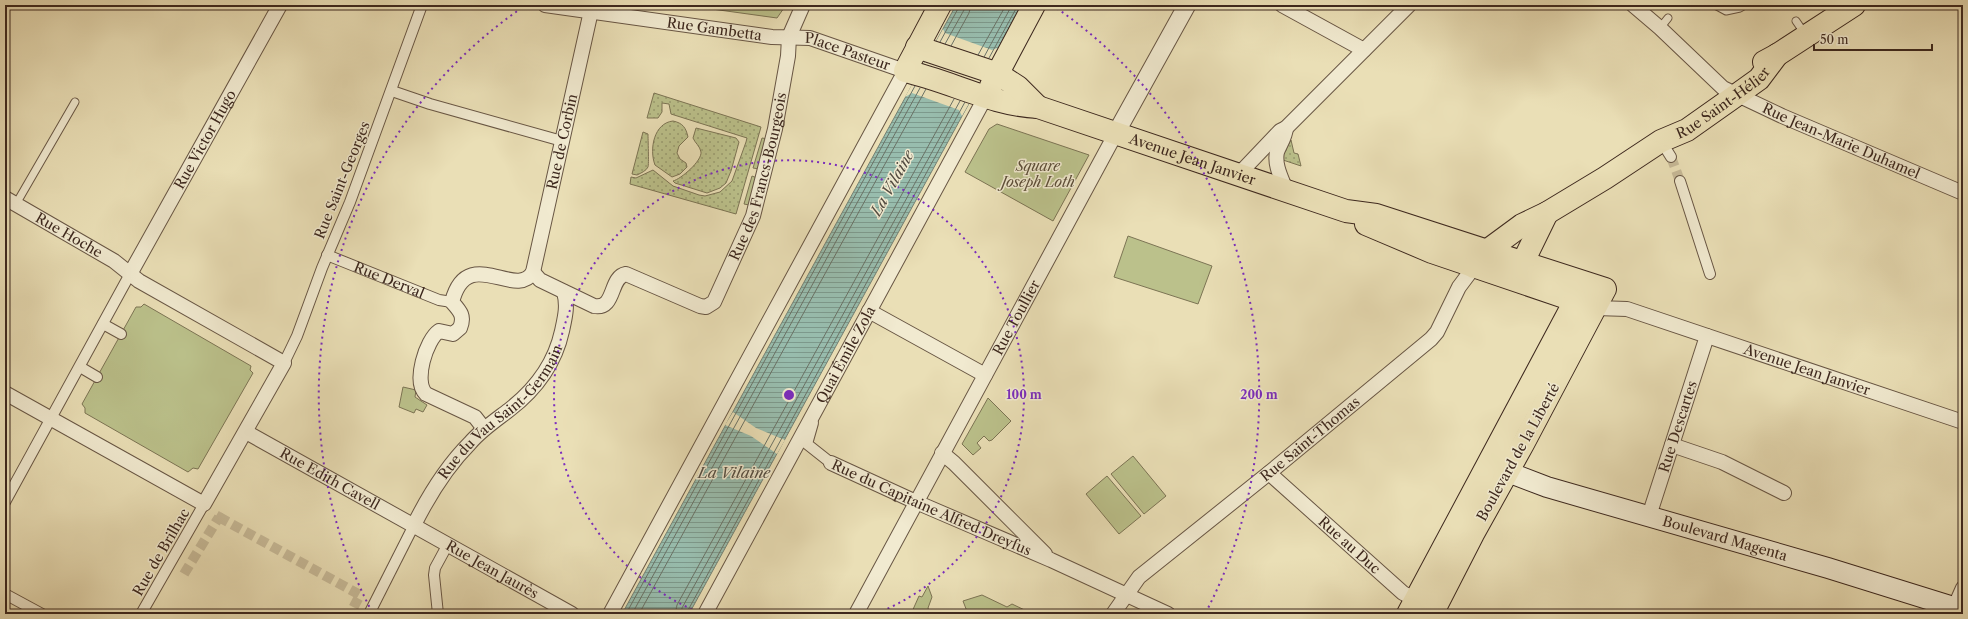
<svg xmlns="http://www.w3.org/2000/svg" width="1968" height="619" font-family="'Libre Caslon Text',serif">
	<defs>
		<pattern id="garden-dots" width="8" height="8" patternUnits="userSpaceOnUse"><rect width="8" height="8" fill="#bbc18b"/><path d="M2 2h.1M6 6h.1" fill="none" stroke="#999d71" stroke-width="1.8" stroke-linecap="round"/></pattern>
		<pattern id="water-rules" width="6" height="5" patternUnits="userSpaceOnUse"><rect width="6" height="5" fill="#98bdae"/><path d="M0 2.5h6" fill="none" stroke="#7d9a8d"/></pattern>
	</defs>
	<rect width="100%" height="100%" fill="#eadfb6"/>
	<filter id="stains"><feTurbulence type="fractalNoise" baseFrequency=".005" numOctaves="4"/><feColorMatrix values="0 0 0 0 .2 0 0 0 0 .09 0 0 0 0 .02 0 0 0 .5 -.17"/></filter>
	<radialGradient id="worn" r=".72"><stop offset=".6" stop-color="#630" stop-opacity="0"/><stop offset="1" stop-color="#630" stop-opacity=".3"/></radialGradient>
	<g fill="#bbc18b" stroke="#7c7454">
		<polygon points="683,5 786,5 777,18"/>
		<polygon points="997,124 1089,155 1053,221 965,172 989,129"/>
		<polygon points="762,138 768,139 759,169 753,168"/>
		<polygon points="752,176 757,178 749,205 744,204"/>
		<polygon points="1128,236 1212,266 1198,304 1114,277"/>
		<polygon points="144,304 251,366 250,370 253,373 198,469 193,468 188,472 85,413 85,408 82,404 136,307 141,307"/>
		<polygon points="403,387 416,390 415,397 427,405 423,412 416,409 414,413 399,407"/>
		<polygon points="988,398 1011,421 992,440 989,441 984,436 977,443 981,448 973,455 962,444"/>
		<polygon points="1133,456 1166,496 1144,514 1111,474"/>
		<polygon points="1107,476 1141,516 1119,534 1086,494"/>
		<polygon points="928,586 932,597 928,608 930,614 911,614 919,596 922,597"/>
		<polygon points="982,595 1007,607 1012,604 1033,614 968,614 963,601"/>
	</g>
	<g fill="url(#garden-dots)" stroke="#7c7454">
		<polygon points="654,93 761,127 736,214 630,184 631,177 636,178 653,170 673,186 699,195 705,196 720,192 732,181 746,142 747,138 671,114 669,104 662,103 662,112 658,118 647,118"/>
		<path d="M 673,121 C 683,123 686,128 688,137 L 679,146 L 677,153 L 680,159 L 686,163 L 687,167 L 680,174 L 672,177 L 655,165 C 649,149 654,123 673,121 Z"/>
		<path d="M 696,128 L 736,138 L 739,142 L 731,171 L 726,183 L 720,188 L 707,193 L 675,183 L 673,181 C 681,179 702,161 701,152 C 700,146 695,143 693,138 Z"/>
		<path d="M 643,132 L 648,134 C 648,138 649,165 648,167 C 646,171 641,173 637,175 L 632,174 Z"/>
		<polygon points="1291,140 1294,153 1298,154 1301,166 1283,160 1283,155"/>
	</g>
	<polygon fill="url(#water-rules)" stroke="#748174" points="956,5 1023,5 689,614 622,614"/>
	<g fill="#eadfb6">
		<polygon points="943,29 945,33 992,50 1000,47 962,116 959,110 912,93 905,97"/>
		<polygon points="733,412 756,428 785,440 777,454 751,436 725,425"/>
	</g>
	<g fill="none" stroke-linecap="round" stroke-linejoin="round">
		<g stroke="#6a7266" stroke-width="1">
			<polyline points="940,42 960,5"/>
			<polyline points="945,44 964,10 965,5"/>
			<polyline points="951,46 969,13 971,5"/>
			<polyline points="978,55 1006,5"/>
			<polyline points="984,57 1012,5"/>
			<polyline points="989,58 1018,5"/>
			<polyline points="626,614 915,86"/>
			<polyline points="632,614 920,88"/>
			<polyline points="639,614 926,89"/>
			<polyline points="675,614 677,605 954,99"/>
			<polyline points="681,614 682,608 960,101"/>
			<polyline points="686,614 965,102"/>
		</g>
		<g stroke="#c7ba98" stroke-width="10" stroke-dasharray="10 5" stroke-linecap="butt">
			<polyline points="1671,157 1680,181"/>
			<polyline points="219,517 360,595 350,614"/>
			<polyline points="184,574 219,517 212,513"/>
		</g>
		<defs>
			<g id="service">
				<polyline points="1715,5 1726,11 1740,8 1745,5"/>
				<polyline points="1796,21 1805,34"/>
				<polyline points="1660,28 1668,18"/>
				<polyline points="16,204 75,102"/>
			</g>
			<g id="pedestrian">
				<polyline points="392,91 430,104 562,141"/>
				<polyline points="1661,141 1671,157"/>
				<polyline points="1680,181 1710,274"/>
				<path id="s1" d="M 327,255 L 439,300 L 452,302"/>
				<polyline points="103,324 121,334"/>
				<polyline points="284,363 297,336 322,268 350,202 422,5"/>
				<polyline points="80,367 97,377"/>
				<polyline points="813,423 807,444 831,463"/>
				<polyline points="5,502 130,274"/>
				<polyline points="5,594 42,614"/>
				<polyline points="141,614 204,504"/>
				<polyline points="369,614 414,525"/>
				<polyline points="438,614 434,575 435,568 448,544"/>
			</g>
			<g id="minor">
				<path id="s2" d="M 545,5 L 772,37 L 810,38 L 905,71 L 610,614"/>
				<polyline points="1282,5 1364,50"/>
				<path id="s3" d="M 1633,5 L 1660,28 L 1723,88 L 1782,116 L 1963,193"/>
				<polyline points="1239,174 1280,131 1286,128 1409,5"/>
				<path d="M 1286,190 C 1282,179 1274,165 1277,152 C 1280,144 1285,138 1286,128"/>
				<path id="s4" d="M 5,198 L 114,261 L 139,281 L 284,363 L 204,504 L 5,393"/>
				<path id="s5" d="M 533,272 L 540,280 L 594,306 C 616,310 609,277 626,274 L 700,306 L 706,307 L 714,302 L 753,216 L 775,129 L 788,56 L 789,37 L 803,5"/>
				<path id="s6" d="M 130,274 L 280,5"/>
				<path id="s7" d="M 1596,308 L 1627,309 L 1963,422"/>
				<polyline points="869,311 985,375"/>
				<path id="s8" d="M 481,431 L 482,426 L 475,417 L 426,394 C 413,382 426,340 439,331 L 453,334 L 460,328 C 465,316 460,311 452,302 C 467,243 516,301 533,272 L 591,11"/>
				<path id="s9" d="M 246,432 L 572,614"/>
				<polyline points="1672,445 1722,462 1784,493"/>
				<polyline points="942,453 954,463 1045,554"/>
				<path id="s10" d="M 831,463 L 916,502 L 1051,560 L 1168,614"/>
				<path id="s11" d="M 1269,473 L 1403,593 L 1422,603"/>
				<path id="s12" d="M 1649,516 L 1707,336"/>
				<path id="s13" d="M 414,525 C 429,495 446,467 470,443 C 481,430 496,420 509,410 C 535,390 555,363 562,331 C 565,317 568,306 564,292"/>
				<polyline points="1955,606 1963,588"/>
				<path id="s14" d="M 705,614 L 986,96"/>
				<path id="s15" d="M 856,614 L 1116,133"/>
				<path id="s16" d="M 1113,614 L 1139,577 L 1269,473 L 1431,339 L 1437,332 L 1459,287 L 1474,267"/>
			</g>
			<polyline id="tertiary" points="1116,133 1187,5"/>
			<g id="secondary">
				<path id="s17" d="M 1492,466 L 1547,487 L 1828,568 L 1963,610"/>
			</g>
			<g id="primary">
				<path id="s18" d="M 940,5 L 905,71 C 950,81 992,105 1038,107 L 1346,211 L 1376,215 L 1605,289 L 1523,444 L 1473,534 L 1432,614"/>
				<polyline points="917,47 998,74 1018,87 1038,107"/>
				<polyline points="1764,62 1777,55 1854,5"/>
				<polyline points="991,86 1034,5"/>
				<polyline points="1366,224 1432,252 1588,305"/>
				<path id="s19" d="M 1474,267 L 1488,250 L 1522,225 L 1547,213 L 1605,178 L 1661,141 L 1687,130 L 1738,94 L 1759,79 L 1777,55"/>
				<polyline points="1510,268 1523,262 1547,213"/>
				<polyline points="1408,614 1575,301"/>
			</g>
		</defs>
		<use href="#service" stroke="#685644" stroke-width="9"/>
		<use href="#pedestrian" stroke="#685644" stroke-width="12"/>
		<use href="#minor" stroke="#685644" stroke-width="16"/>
		<use href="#tertiary" stroke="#685644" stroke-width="19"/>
		<use href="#secondary" stroke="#3d281e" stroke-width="22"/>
		<use href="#primary" stroke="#3d281e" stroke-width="24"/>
		<use href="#service" stroke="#f1ead0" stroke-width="7"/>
		<use href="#pedestrian" stroke="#f1ead0" stroke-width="10"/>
		<use href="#minor" stroke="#f1ead0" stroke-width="14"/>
		<use href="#tertiary" stroke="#f1ead0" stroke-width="17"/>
		<use href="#secondary" stroke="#f1ead0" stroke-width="20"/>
		<use href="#primary" stroke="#eadfb6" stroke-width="22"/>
	</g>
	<g fill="none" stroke="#7b2cbf" stroke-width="2" stroke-dasharray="2 4">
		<path d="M703 614A235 235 0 1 1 875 614"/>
		<path d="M372 612A470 470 0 0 1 526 5M1052 5A470 470 0 0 1 1206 612"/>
	</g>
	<g text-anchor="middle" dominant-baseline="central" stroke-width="3" stroke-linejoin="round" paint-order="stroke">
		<g font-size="14" fill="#3d281e" stroke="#f1ead0">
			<text stroke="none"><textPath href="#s2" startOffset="171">Rue Gambetta</textPath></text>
			<text stroke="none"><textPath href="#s2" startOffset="307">Place Pasteur</textPath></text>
			<text stroke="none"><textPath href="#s19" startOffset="300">Rue Saint-Hélier</textPath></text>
			<text stroke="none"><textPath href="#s6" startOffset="154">Rue Victor Hugo</textPath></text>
			<text stroke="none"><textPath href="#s3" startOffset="252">Rue Jean-Marie Duhamel</textPath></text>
			<text stroke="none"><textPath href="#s8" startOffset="426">Rue de Corbin</textPath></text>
			<text stroke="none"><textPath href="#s18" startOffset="376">Avenue Jean Janvier</textPath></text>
			<text stroke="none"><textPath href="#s5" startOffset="350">Rue des Francs-Bourgeois</textPath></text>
			<text transform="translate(342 180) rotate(-68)">Rue Saint-Georges</text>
			<text stroke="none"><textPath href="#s4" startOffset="74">Rue Hoche</textPath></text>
			<text stroke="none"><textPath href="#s1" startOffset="67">Rue Derval</textPath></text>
			<text stroke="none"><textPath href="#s15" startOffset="337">Rue Toullier</textPath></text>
			<text stroke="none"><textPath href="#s14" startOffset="295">Quai Émile Zola</textPath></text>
			<text stroke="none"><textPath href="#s7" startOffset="221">Avenue Jean Janvier</textPath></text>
			<text stroke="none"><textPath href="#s13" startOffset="144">Rue du Vau Saint-Germain</textPath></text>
			<text stroke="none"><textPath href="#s12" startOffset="94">Rue Descartes</textPath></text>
			<text stroke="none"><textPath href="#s16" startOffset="265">Rue Saint-Thomas</textPath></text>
			<text transform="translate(1518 452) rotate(-61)">Boulevard de la Liberté</text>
			<text stroke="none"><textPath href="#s9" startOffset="96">Rue Edith Cavell</textPath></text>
			<text stroke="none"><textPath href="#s10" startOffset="110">Rue du Capitaine Alfred Dreyfus</textPath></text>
			<text stroke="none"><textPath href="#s17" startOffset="244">Boulevard Magenta</textPath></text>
			<text stroke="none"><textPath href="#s11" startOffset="108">Rue au Duc</textPath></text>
			<text transform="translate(161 552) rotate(-60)">Rue de Brilhac</text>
			<text stroke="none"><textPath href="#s9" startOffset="282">Rue Jean Jaurès</textPath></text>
		</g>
		<g font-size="14" font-style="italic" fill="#5c4e39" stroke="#f1ead0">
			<text x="1038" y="166">Square<tspan x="1038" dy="16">Joseph Loth</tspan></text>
		</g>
		<g font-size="15" font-style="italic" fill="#544d42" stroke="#f1ead0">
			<text transform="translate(892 183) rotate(-61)">La Vilaine</text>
			<text x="734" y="472">La Vilaine</text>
		</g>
	</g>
	<circle cx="789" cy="395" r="6" fill="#7b2cbf" stroke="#f1ead0" stroke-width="2"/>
	<g font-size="12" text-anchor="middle" font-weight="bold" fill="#7b2cbf" stroke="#f1ead0" stroke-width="3" stroke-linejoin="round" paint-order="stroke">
		<text x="1024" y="399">100 m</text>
		<text x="1259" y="399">200 m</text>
	</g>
	<rect width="1968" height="619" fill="none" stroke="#eadfb6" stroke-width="20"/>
	<rect x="6" y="6" width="1956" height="607" fill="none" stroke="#3d281e" stroke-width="2"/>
	<rect x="10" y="10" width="1948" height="599" fill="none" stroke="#3d281e"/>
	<path d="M1814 44v6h118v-6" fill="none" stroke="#3d281e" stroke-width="2"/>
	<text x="1820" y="44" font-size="12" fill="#3d281e" stroke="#f1ead0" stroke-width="3" paint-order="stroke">50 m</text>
	<rect width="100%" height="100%" filter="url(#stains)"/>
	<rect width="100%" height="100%" fill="url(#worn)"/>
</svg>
